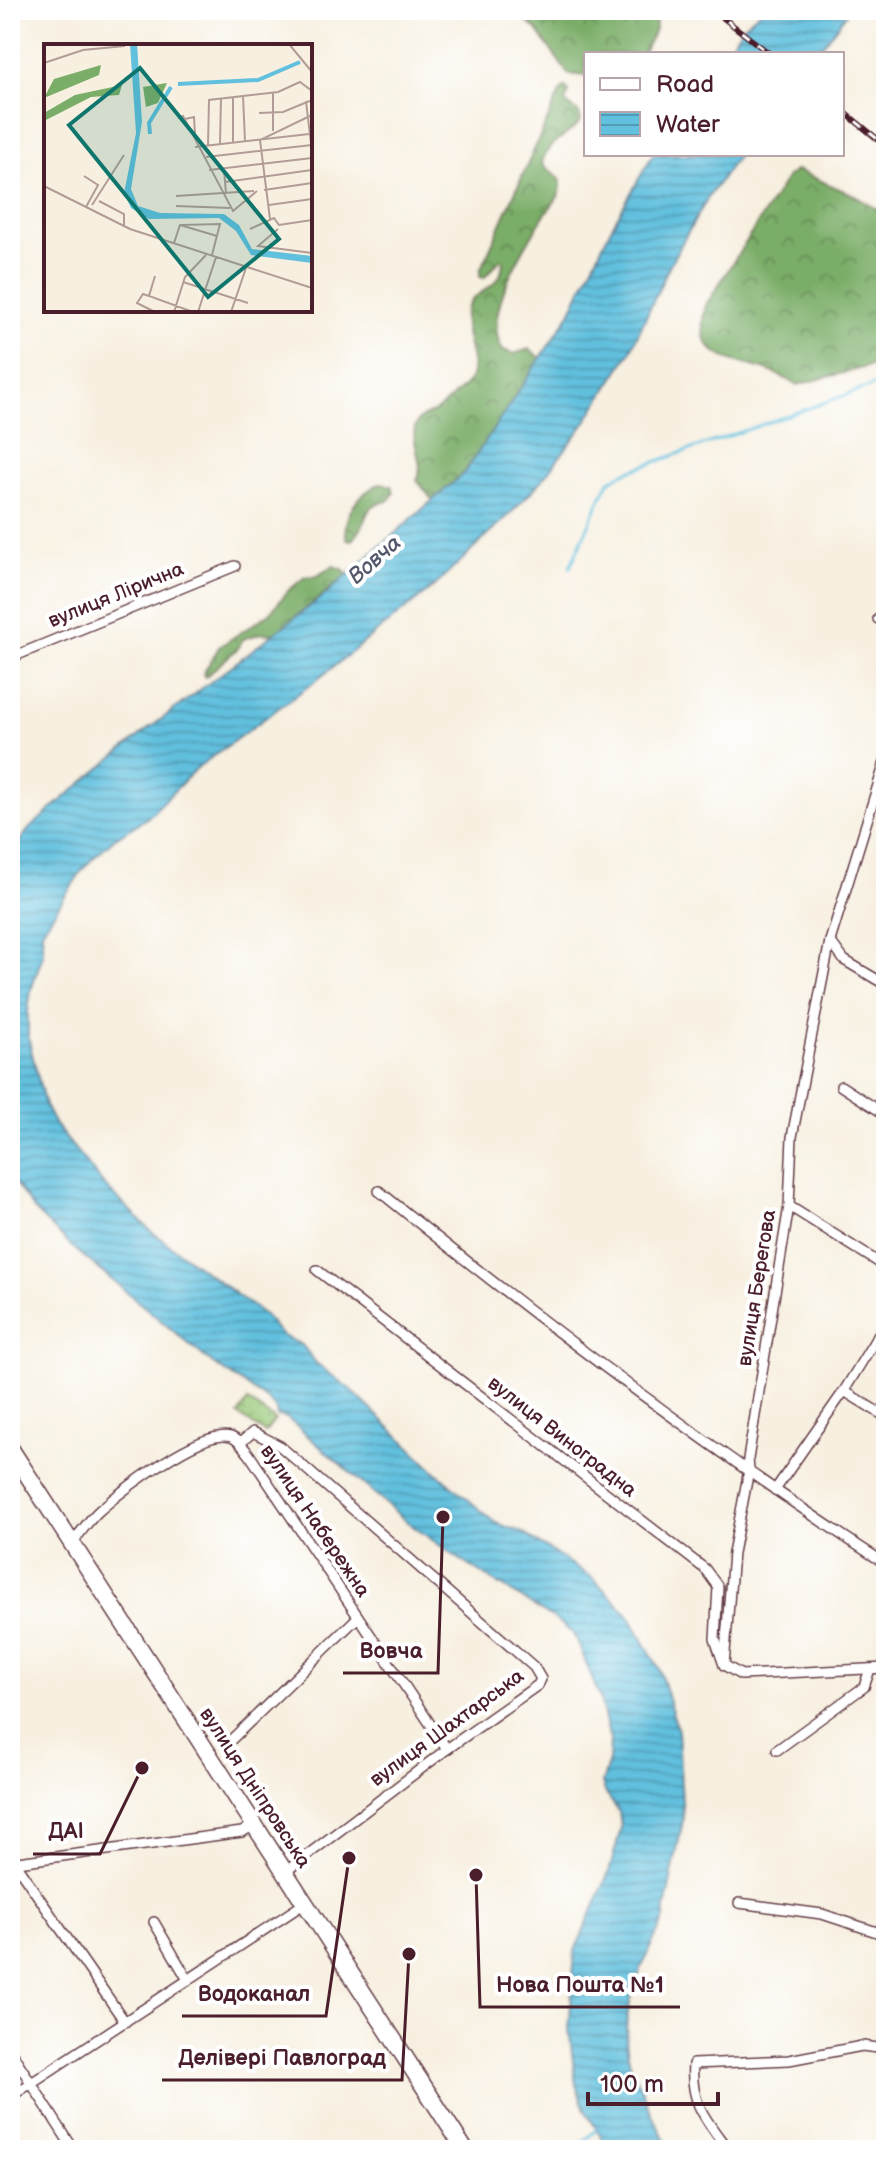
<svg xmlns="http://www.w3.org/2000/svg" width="896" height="2160" font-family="'Balsamiq Sans',sans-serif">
	<defs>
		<pattern id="forest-crowns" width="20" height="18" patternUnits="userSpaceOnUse" patternTransform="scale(2)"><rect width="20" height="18" fill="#7aad68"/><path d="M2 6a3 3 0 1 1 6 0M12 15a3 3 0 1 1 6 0" fill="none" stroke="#668c56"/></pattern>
		<pattern id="park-dots" width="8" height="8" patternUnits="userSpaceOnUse" patternTransform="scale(2)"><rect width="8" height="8" fill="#98c978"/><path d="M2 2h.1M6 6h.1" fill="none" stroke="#84ac68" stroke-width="1.8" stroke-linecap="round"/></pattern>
		<pattern id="water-rules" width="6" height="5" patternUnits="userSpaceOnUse" patternTransform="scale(2)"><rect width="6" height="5" fill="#60c0de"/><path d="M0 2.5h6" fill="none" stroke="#519bb4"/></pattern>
	</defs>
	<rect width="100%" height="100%" fill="#fff"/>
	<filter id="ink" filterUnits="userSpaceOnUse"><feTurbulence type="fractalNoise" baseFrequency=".0125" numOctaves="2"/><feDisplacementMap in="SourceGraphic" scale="16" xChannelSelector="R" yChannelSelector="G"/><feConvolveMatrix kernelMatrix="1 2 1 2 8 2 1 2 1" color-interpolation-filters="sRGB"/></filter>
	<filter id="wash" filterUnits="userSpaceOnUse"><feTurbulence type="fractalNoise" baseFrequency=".006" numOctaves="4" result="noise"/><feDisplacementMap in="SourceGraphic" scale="32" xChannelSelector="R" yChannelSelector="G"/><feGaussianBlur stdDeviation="1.8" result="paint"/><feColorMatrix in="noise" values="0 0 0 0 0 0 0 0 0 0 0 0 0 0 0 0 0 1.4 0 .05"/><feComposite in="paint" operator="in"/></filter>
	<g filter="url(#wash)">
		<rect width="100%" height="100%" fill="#f7efdf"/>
		<g fill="url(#forest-crowns)" stroke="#62664a" stroke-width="2">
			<path d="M 511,10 L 653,10 C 662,26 649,40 642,54 L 586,54 L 586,76 L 568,74 L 536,29 Z"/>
			<path d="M 565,87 L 569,92 L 565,102 L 579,113 L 581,121 C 569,137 546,141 542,164 L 560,179 C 565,194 551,205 543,217 C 524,249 480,315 503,350 L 514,354 L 529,349 L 541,358 L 465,472 L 433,501 L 417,480 C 427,462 406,438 418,421 C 422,415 428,415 434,412 C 439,409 467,385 470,379 C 479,365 461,333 465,313 C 470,294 488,292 498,279 C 502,274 502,266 503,261 L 501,259 L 484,278 L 480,277 L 480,271 L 560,92 Z"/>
			<path d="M 796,170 L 851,194 L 886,214 L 886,362 L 797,385 C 786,379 775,372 763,369 C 724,358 692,355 706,305 L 787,177 Z"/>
			<path d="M 381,483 L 392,486 L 394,493 C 386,507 382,499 372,507 C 363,514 367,527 352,540 L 347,539 C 340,515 361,492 381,483 Z"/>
			<polygon points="333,566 343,569 347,575 275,634 261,633 243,639 238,648 205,677 203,674 219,647 270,613 288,591 305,577 317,576"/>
		</g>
		<polygon fill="url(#park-dots)" stroke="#717452" stroke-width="2" points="248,1401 275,1420 265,1433 238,1415"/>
		<g fill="url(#water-rules)" stroke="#557084" stroke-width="2">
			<polygon points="762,10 849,10 816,54 725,54 743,26"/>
			<path d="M 653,154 L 739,154 L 707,199 L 671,262 L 629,354 L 583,426 L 543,479 L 512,512 L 437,584 L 317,680 L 197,768 L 148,817 L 114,839 L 94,857 L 83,869 L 42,931 L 43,954 L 31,990 L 28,1011 L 28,1037 L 45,1106 L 55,1125 L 103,1184 L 152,1232 L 264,1315 L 281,1335 L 302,1345 L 316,1363 L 351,1390 L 437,1473 L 496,1523 L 521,1532 L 594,1579 L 628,1614 L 658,1666 L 678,1731 L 683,1820 L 665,1909 L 665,1917 C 643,1963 612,2020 633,2072 C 636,2080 641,2087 644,2095 C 652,2115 659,2132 672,2150 L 609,2150 L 585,2110 L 576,2085 L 569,2029 L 575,1951 L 609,1872 L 621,1828 L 619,1812 L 606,1794 L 602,1783 L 609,1761 L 610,1740 L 600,1699 L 579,1645 L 572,1633 L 557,1621 L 456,1557 L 406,1521 L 287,1418 L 277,1416 L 276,1410 L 269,1401 L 213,1364 L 70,1245 L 34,1210 L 10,1176 L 10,853 L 30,828 L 63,799 L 142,734 L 322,597 L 465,472 L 569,315 L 610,230 Z"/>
		</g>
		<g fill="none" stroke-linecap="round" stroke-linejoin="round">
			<g stroke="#60c0de" stroke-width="3">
				<polyline points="570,567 604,491 609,482 621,474 886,381"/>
				<polyline points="581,2144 596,2130"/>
			</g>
		</g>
	</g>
	<g filter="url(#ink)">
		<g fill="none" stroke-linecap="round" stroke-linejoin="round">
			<defs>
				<g id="minor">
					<polyline points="878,619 886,622"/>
					<polyline points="10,658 235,566"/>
					<polyline points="886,759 830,941 792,1137 789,1206 748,1459 749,1470 733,1553 724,1665 741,1675 886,1668"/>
					<polyline points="830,941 844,960 886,985"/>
					<polyline points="841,1086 886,1115"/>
					<path d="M 379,1191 C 542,1323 710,1450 886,1564"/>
					<polyline points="789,1206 886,1267"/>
					<polyline points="317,1270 705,1569 718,1587 715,1639 724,1665"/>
					<polyline points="844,1391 886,1417"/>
					<polyline points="240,1443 253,1432 280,1446 534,1667 541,1679 538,1685 447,1749 285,1872"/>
					<polyline points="775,1490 844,1391 886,1322"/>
					<path d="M 73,1542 C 82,1531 90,1518 101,1509 C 123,1490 202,1428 231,1437 C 238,1439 244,1448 249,1454 L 447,1749"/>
					<polyline points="231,1740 358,1617"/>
					<polyline points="777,1750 864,1687 870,1669"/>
					<polyline points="10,1863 242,1832 254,1825"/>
					<polyline points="15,1863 125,2022"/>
					<polyline points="739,1903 822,1914 886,1935"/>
					<polyline points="154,1922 188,1980"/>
					<polyline points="10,2050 74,2150"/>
					<polyline points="10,2097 305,1903"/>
					<path d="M 728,2150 C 706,2119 690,2104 693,2064 L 789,2060 L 862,2046 L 886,2049"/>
				</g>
				<polyline id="trunk" points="10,1448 465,2150"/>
			</defs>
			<use href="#minor" stroke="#643e46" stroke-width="12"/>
			<use href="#trunk" stroke="#643e46" stroke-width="19"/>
			<use href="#minor" stroke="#fff" stroke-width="9"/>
			<use href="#trunk" stroke="#fff" stroke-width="16"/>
			<defs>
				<g id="rail">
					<polyline points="713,10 770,54"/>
					<polyline points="842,110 886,146"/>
				</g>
			</defs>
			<use href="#rail" stroke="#4a1f2b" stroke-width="6"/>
			<use href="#rail" stroke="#fff" stroke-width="3" stroke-dasharray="9" stroke-linecap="butt"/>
		</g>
	</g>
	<g text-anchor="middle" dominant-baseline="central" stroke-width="8" stroke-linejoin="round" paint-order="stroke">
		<g font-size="20" fill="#4a1f2b" stroke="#fff">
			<text transform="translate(116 595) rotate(-22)">вулиця Лірична</text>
			<text transform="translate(757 1288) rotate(-81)">вулиця Берегова</text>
			<text transform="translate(562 1437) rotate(38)">вулиця Виноградна</text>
			<text transform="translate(315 1521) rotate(56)">вулиця Набережна</text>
			<text transform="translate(447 1728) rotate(-36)">вулиця Шахтарська</text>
			<text transform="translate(255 1788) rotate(57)">вулиця Дніпровська</text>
		</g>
		<g font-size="22" font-style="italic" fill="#52576a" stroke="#fff">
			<text transform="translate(375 560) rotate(-41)">Вовча</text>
		</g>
	</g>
	<g transform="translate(44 44)">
		<rect width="268" height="268" fill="#f7efdf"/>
		<path d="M 57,21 L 55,31 L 0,54 L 10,35 ZM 123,39 L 114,59 L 102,63 L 99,43 ZM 78,41 L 75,51 L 47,53 L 0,77 L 0,69 L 31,51 Z" fill="#7aad68"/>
		<path d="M 86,0 L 93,0 L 98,78 L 87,145 L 94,162 L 116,169 L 180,170 L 195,181 L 208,205 L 268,212 L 268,219 L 207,211 L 192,187 L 175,174 L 105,175 L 87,164 L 80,149 L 92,89 Z" fill="#60c0de"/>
		<path fill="none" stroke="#60c0de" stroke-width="4" d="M 134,40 L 214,36 L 256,18M 106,90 L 105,79 L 127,43"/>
		<path fill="none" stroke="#b29c97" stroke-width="2" d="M 245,0 L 268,28M 0,19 L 39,6 L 81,2M 199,52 L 201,97M 189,53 L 189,99M 262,57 L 268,108M 215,69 L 239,68 L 268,56M 134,74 L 139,72 L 189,167 L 213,147M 141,75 L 150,73 L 151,90M 229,87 L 229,48M 176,100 L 177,54M 164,102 L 165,56 L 234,48 L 256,38 L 268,47M 151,103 L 265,90M 162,113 L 268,101M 180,125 L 182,150M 165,126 L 268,114M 40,132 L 54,141 L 42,163M 181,138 L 268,126M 0,142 L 86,185 L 268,244M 220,146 L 268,139M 132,152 L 210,147M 55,157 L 80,170 L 80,182M 48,161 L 80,111M 225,161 L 268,155M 132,162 L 186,164M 226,175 L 216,96 L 268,71M 137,181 L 176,180 L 168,211M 206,185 L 230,174 L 235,181 L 268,176M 234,185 L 214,202 L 268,209M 130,199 L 136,181 L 173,192M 111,232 L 105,252 L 149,268M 139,238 L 204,259M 105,252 L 99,250 L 93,259 L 111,268M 130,268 L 141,233 L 162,211M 154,268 L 172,213M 187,268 L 202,224"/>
		<path fill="#0f766e" fill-opacity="0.15" stroke="#0f766e" stroke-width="4" d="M 96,24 L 235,195 L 164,253 L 25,81 Z"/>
		<rect width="268" height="268" fill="none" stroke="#4a1f2b" stroke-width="4"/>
	</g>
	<path fill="none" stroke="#4a1f2b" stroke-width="3" d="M443 1517L438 1673H343M142 1768L100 1854H33M476 1875L480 2007H680M349 1858L326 2016H182M409 1954L402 2080H162"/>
	<g fill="#4a1f2b" stroke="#fff" stroke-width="3">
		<circle cx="443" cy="1517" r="8"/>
		<circle cx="142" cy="1768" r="8"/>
		<circle cx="476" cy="1875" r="8"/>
		<circle cx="349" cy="1858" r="8"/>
		<circle cx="409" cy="1954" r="8"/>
	</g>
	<g font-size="22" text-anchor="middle" font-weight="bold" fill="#4a1f2b" stroke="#fff" stroke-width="8" stroke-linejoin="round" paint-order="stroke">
		<text x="391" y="1658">Вовча</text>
		<text x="66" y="1838">ДАІ</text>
		<text x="580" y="1992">Нова Пошта №1</text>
		<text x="254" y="2001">Водоканал</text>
		<text x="282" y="2065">Делівері Павлоград</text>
	</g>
	<rect width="896" height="2160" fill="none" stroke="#fff" stroke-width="40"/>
	<rect x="584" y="52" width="260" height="104" fill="#ffffff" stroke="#b7a5aa" stroke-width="2"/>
	<rect x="600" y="78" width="40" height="12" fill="#ffffff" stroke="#b7a5aa" stroke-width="2"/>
	<text x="656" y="92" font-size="24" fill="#4a1f2b">Road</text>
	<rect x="600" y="112" width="40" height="24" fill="url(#water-rules)" stroke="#b7a5aa" stroke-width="2"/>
	<text x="656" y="132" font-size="24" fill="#4a1f2b">Water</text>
	<path d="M588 2092v12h130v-12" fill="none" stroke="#4a1f2b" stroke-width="4"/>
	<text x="600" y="2092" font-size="24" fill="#4a1f2b" stroke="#ffffff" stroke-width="6" paint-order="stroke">100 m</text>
</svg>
